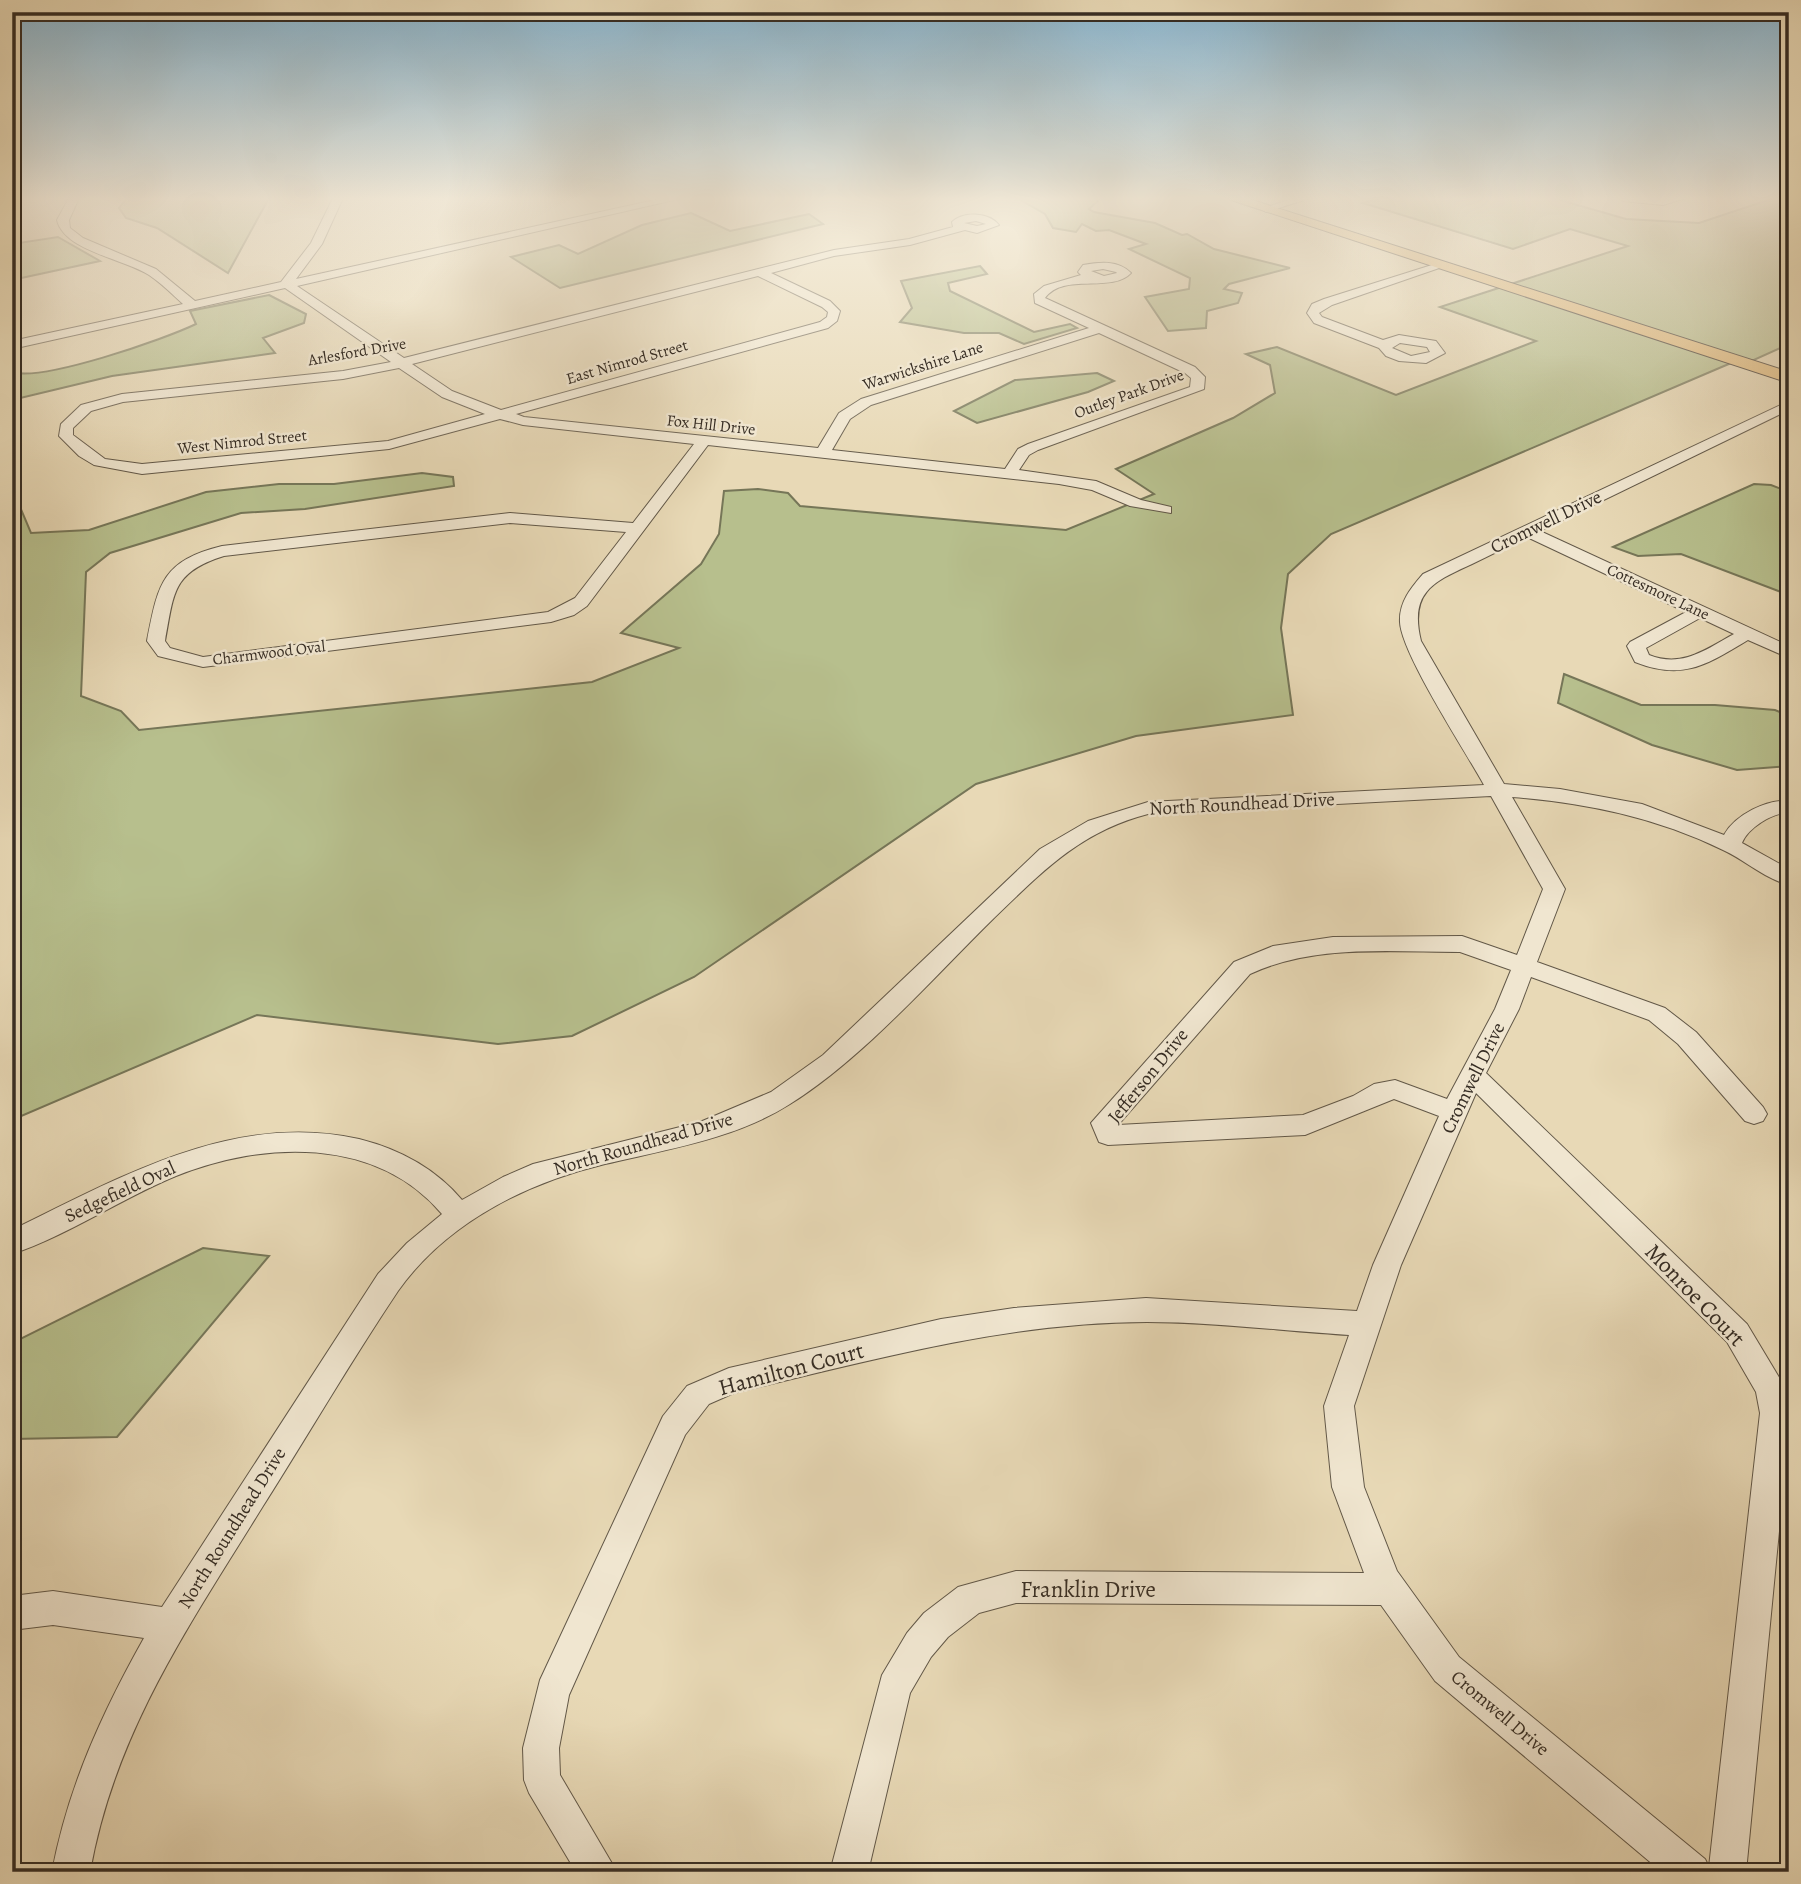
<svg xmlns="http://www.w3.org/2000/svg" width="1801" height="1884" font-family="Alegreya,serif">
	<rect width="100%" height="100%" fill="#e8d9b6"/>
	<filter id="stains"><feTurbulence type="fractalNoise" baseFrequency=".00286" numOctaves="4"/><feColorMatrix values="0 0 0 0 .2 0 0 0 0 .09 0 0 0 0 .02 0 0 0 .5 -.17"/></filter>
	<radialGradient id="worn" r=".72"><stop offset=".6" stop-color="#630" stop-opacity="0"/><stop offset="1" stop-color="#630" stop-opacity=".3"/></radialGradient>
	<g fill="#b7bf8d" stroke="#767658" stroke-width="2">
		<polygon points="127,198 269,198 228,273 157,228 126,218 119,208"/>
		<polygon points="1017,198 1101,198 1089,209 1094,212 1155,223 1182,235 1187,234 1214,249 1290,268 1229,284 1224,289 1242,293 1238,303 1207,311 1206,328 1168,331 1145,297 1189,289 1190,278 1129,249 1146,244 1109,230 1096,231 1082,224 1076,232 1053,228 1045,214"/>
		<polygon points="1382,198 1553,198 1626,219 1699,223 1774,198 1789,198 1789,344 1745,364 1736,361 1724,366 1331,534 1288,574 1281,628 1293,715 1136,736 976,784 694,977 572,1036 498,1044 257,1015 12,1120 12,488 31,533 89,530 206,492 279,484 334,484 422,473 453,477 454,486 305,509 241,513 110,553 86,572 81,696 121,711 139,730 592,682 679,648 621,633 701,564 719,534 724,491 758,489 788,493 800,506 1066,530 1154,494 1116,469 1233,418 1275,393 1270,365 1246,354 1277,347 1396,395 1536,341 1440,307 1628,246 1570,229 1513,249 1363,203"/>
		<polygon points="691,213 730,231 809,214 823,224 560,288 511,257 559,245 578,254 642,225"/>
		<polygon points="58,237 100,261 12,280 12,244"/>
		<polygon points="980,266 987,274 948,283 950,291 1034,332 1070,324 1077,328 1024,344 999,333 964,333 900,322 912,308 901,281"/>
		<path d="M 269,295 L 306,314 L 304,323 L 263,338 L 275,353 L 112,376 L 12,400 L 12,372 C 42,382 165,339 196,324 L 190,311 Z"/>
		<polygon points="1097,373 1114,381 1088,392 977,423 954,411 1015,380"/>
		<polygon points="1754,484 1771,485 1789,492 1789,595 1681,554 1638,556 1613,547"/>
		<polygon points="1564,674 1641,705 1715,705 1775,710 1789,716 1789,766 1737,770 1652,745 1558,703"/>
		<polygon points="203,1248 269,1256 117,1437 12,1439 12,1343"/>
	</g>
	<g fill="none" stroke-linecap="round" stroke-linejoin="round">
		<defs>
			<g id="minor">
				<path d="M 69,198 L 79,198 L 69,220 L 70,228 L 83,238 L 156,269 L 195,301 L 281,282 L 311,243 L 333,198 L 343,198 L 322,244 L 296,279 L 664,198 L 683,198 L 297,286 L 404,358 L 834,250 L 909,239 L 953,227 L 952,222 C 963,211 989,212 999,225 L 977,233 L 965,230 L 910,245 L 834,256 L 771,273 L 830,301 L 840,311 L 837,321 L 828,328 L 516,414 L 524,417 L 818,448 L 839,413 L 861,399 L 1089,328 L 1035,303 L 1034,294 L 1044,286 L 1081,275 L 1078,272 L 1083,265 C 1100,262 1118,260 1131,273 C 1111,294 1064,272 1045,298 L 1195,367 L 1205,377 L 1204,389 L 1038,450 L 1029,455 L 1019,470 L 1096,481 L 1141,500 L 1171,507 L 1171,513 L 1130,506 L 1092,490 L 1059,484 L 708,445 L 587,606 L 574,615 L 551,622 L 203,667 L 158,656 L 147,641 C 158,585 161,561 222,546 L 510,513 L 633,523 L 694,444 L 523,425 L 500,419 L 389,449 L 142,474 L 94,465 L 79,456 L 59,436 L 61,424 L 81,405 L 122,394 L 343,371 L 391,362 L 285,288 L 12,349 L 12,341 L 183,304 C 172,294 161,283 149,275 C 125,259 64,251 57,220 ZM 976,221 L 986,224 L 977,226 L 964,223 ZM 1103,269 L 1116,272 L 1117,273 L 1104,276 L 1091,271 ZM 758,276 L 822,307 L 828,312 L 827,317 L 820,322 L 501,410 L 452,391 L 412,364 ZM 1099,333 L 1185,373 L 1191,378 L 1190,387 L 1028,444 L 1018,449 L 1005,469 L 832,450 L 850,419 L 871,405 ZM 399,368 L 442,397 L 485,414 L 388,441 L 142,464 L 105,459 L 73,435 L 73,428 L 91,411 L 123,402 L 343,379 ZM 510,523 L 626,532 L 575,598 L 548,612 L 203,657 L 170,648 L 165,641 C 174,593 172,572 224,556 Z"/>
				<polygon points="1295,198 1311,198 1266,212 1261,209"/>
				<polygon points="1618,198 1686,198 1663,205 1623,201"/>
				<path d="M 1435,264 L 1445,266 L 1332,305 L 1319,313 L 1322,317 L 1383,340 L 1399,335 L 1436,341 L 1445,353 L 1426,363 L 1399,361 L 1386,356 L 1379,348 L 1314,323 L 1307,313 L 1312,304 L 1324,299 ZM 1400,343 L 1427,347 L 1430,352 L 1411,356 L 1392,348 Z"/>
				<path d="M 1789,401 L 1789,410 L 1540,531 L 1789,646 L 1789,658 L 1748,640 C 1706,665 1683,681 1635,662 L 1627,646 L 1630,642 L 1686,612 L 1527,537 C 1509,546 1490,555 1472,564 C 1433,582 1409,592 1421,641 L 1504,784 L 1560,789 L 1642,804 L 1724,835 C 1735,815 1767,799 1789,801 L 1789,813 C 1773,812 1748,828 1742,843 L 1789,869 L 1789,885 C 1765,879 1745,860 1723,850 C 1655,817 1586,803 1512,797 L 1565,889 L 1537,962 L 1665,1008 L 1696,1032 L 1763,1107 L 1767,1114 L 1763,1121 L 1754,1124 L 1745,1121 L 1678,1044 L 1649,1020 L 1531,977 L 1519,1009 L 1486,1073 L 1747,1324 L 1786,1389 L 1789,1428 L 1746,1872 L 1662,1872 L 1435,1681 L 1381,1605 L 1016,1603 L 979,1613 L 948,1637 L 931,1657 L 910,1693 L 868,1872 L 830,1872 L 882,1675 L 907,1633 L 924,1613 L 958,1587 L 1016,1571 L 1364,1573 L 1332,1487 L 1324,1406 L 1349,1335 C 1282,1331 1214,1322 1147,1322 C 1007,1322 869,1361 734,1393 L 709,1404 L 685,1435 L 569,1695 L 559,1748 L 560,1775 L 617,1872 L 576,1872 L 529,1793 L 524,1780 L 523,1748 L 540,1680 L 663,1416 L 687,1386 L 729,1368 L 941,1319 L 1014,1308 L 1146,1298 L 1357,1311 L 1373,1265 L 1439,1116 L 1394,1099 L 1305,1135 L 1108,1145 L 1099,1142 L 1091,1123 L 1234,962 L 1273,946 L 1333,937 L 1462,936 L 1517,955 L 1543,889 L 1491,796 L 1148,814 C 1079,832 1042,872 993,919 C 932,979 862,1059 790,1104 C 735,1139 668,1149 605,1164 C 526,1183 446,1223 398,1291 C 351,1361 308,1435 263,1506 C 189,1626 115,1731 90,1872 L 52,1872 C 68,1787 102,1713 144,1638 L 53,1625 L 12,1630 L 12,1596 L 53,1591 L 162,1607 L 378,1274 L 407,1243 L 442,1214 C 376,1136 263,1141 176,1176 C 120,1199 69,1235 12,1254 L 12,1230 C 121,1177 234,1111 359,1139 C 399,1149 435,1168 462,1200 L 503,1177 L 533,1164 L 700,1122 L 771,1092 L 823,1055 L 1040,849 L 1088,821 L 1148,802 L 1484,785 C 1466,752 1401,653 1400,622 C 1399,602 1411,588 1423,574 ZM 1700,618 L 1734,634 C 1705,650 1682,668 1649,655 L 1646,648 ZM 1460,952 L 1511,970 L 1495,1009 L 1447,1099 L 1395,1080 L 1374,1084 L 1353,1096 L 1303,1115 L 1118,1125 L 1250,974 C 1315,944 1390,952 1460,952 ZM 1476,1093 L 1727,1342 L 1756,1392 L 1760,1413 L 1709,1867 L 1705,1859 L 1459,1657 L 1397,1571 L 1364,1487 L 1354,1406 L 1401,1265 Z"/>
			</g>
			<polygon id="major" points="1225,198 1246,198 1789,372 1789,383"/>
		</defs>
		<use href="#minor" stroke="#625848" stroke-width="2"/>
		<use href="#major" stroke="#362d24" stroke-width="2"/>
		<use href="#minor" fill="#f0e6d0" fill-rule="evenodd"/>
		<use href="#major" fill="#e4bc7b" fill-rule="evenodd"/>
	</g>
	<linearGradient id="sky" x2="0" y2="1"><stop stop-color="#87b6d2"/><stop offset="0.43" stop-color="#f5eede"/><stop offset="1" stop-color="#f5eede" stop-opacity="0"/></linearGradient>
	<rect width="1801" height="462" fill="url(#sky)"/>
	<g text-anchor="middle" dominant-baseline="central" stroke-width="5" stroke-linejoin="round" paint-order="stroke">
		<g font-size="16" fill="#362d24" stroke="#f0e6d0">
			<text transform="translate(357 352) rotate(-10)">Arlesford Drive</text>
			<text transform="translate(627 362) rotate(-16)">East Nimrod Street</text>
			<text transform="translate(923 366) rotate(-18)">Warwickshire Lane</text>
			<text transform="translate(1129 394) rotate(-20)">Outley Park Drive</text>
			<text transform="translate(711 425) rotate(6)">Fox Hill Drive</text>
			<text transform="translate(242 442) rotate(-6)">West Nimrod Street</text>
			<text transform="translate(1658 592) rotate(25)">Cottesmore Lane</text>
			<text transform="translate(269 653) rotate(-7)">Charmwood Oval</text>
		</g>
		<g font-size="19" fill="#362d24" stroke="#f0e6d0">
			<text transform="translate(1546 522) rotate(-26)">Cromwell Drive</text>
			<text transform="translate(1242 804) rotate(-3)">North Roundhead Drive</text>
			<text transform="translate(1148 1076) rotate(-51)">Jefferson Drive</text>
			<text transform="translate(1473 1078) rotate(-64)">Cromwell Drive</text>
			<text transform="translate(643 1144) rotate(-16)">North Roundhead Drive</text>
			<text transform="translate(120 1192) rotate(-25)">Sedgefield Oval</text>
			<text transform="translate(232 1528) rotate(-58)">North Roundhead Drive</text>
			<text transform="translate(1500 1713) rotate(40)">Cromwell Drive</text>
		</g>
		<g font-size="23" fill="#362d24" stroke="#f0e6d0">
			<text transform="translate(1695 1295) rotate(46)">Monroe Court</text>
			<text transform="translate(791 1369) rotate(-15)">Hamilton Court</text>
			<text x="1088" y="1589">Franklin Drive</text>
		</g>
	</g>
	<rect width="1801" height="1884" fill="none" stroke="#e8d9b6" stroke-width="42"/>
	<rect x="14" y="14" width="1773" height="1856" fill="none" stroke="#362d24" stroke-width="3.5"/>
	<rect x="21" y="21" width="1759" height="1842" fill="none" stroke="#362d24" stroke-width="2"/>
	<rect width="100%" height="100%" filter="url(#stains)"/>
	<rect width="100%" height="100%" fill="url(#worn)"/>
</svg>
